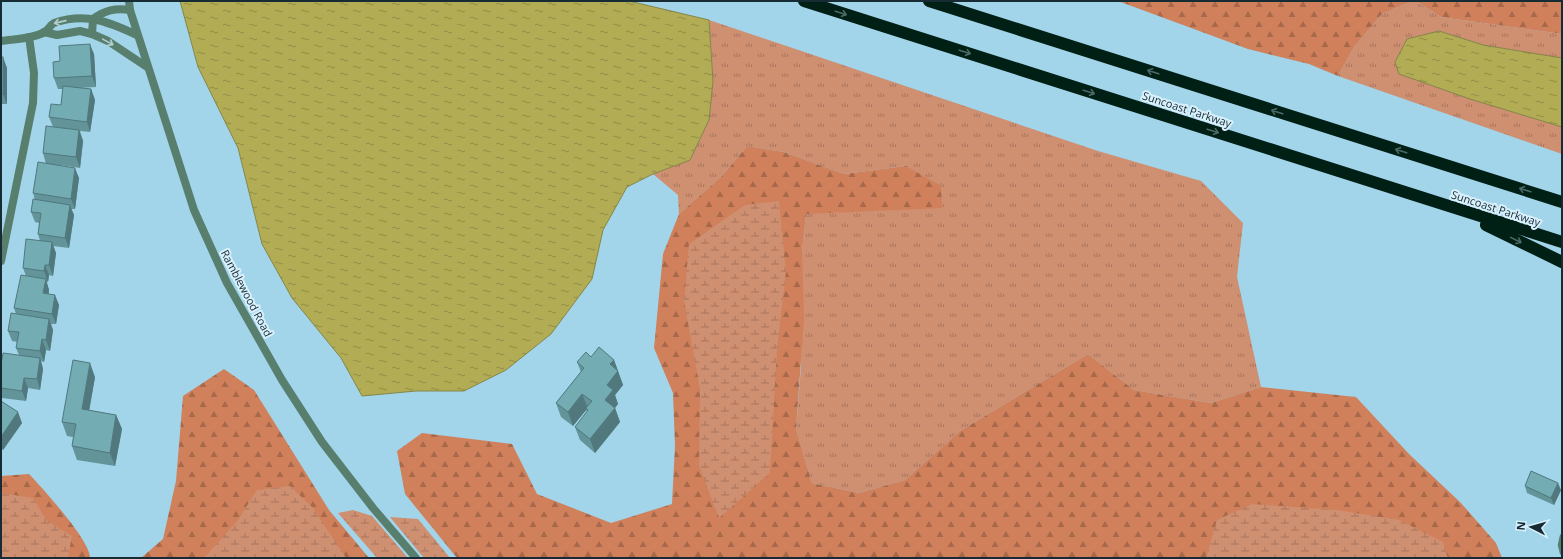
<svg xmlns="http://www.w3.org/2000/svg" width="1563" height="559" font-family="'Open Sans',sans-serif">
	<defs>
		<pattern id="grass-tufts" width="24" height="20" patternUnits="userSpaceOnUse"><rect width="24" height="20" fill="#cf8f71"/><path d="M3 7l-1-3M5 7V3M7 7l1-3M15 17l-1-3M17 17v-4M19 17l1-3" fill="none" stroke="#a7755e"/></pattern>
		<pattern id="forest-firs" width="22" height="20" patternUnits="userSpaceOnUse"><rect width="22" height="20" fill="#d0805a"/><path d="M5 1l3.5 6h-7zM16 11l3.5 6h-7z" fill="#a8694b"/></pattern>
		<pattern id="wetland-marsh" width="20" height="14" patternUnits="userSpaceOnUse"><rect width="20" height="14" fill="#cf8f71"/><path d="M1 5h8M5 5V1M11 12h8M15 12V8" fill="none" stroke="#a7755e"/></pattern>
		<pattern id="water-ripples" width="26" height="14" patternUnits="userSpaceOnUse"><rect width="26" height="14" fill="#b2ad54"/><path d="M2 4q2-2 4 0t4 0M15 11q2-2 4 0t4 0" fill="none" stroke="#908d46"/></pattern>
	</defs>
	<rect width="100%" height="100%" fill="#a2d4ea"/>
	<g fill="url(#grass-tufts)">
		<polygon points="1412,1 1416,1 1441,17 1562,34 1562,154 1338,76 1354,47 1382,14"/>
		<polygon points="709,20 1098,151 1201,181 1243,223 1237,277 1261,387 1211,403 1134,390 1088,354 960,431 905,480 859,493 812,483 796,429 801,367 802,252 806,213 840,212 906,166 844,174 784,152 747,146 722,176 679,214 678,195 653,174 690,160 713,81"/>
	</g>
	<g fill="url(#forest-firs)">
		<polygon points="1118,1 1412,1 1382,14 1354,47 1338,76 1309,64 1248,49"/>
		<polygon points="1416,1 1562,1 1562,34 1441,17"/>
		<polygon points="747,146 784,152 844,174 906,166 941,186 942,208 806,214 802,252 804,319 796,429 812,483 859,493 905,480 960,431 1088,354 1134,390 1211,403 1261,387 1356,397 1409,454 1461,503 1496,543 1502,558 457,558 405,494 397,451 422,433 512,444 537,494 611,523 672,504 675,446 673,393 654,348 663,254 679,214 722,176"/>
		<polygon points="224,369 254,390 329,510 369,558 141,558 163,539 176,481 183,396"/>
		<path d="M 29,474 C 43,489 90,540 90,558 L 1,558 L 1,476 Z"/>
	</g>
	<g fill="url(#wetland-marsh)">
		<polygon points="779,201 786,272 777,350 770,473 719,518 699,466 700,389 684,301 689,244 745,205"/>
		<polygon points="290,486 313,508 346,558 204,558 238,520 257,490"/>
		<polygon points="1,493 33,498 47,521 72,536 68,558 1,558"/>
		<polygon points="1252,504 1337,510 1399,520 1443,542 1448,558 1206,558 1217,520"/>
		<polygon points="353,510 372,516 408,558 377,558 338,513"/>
		<polygon points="390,517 418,519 450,558 424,558"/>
	</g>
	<g fill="url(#water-ripples)" stroke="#84864a">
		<polygon points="180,1 629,1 709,20 713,81 709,120 690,160 653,174 627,187 603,230 592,279 551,334 506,370 464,391 416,391 362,396 341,358 292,298 262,244 238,148 198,67"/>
		<polygon points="1439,31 1483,45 1562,58 1562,127 1470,99 1399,74 1395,62 1407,39"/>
	</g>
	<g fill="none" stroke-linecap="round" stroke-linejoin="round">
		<polyline stroke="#587f6e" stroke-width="4.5" points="1562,536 1560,545 1562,553"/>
		<g stroke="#587f6e" stroke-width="8">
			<polyline points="129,1 130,10 194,210 227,283 282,380 322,442 373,508 416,558"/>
			<polyline points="44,32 57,35 80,31 92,34 108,41 147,67"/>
			<path d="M 92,34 L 93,19 C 105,10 115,8 130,10"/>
			<path d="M 1,41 C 15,39 30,39 43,33 C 48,31 50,25 54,23 C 86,12 109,22 137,35"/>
			<polyline points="1,261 33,103 34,73 29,37"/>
		</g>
		<g stroke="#002015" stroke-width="12">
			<polyline points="804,1 1562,242"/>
			<polyline points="929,1 1562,202"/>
			<polyline points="1486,225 1562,262"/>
		</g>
	</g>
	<g fill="#63949a">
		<polygon points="94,54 96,87 79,88 91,89 95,100 90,132 80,131 83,141 80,168 60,165 79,178 75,209 71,209 74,215 69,248 53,246 56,253 53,276 49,275 48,282 46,281 49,290 49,294 59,305 56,324 51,324 53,330 50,351 46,350 44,362 41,361 43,369 40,390 28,388 26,401 2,398 1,396 1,365 19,355 16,348 17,342 12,341 8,331 16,314 14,308 26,276 23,268 40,241 38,234 39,223 35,222 31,212 35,200 33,193 46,164 43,153 53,127 49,117 61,105 63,89 58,89 54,78 60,61"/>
		<polygon points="1,57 7,68 7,104 1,104"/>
		<polygon points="591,357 614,360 623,385 615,395 618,404 615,408 620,422 595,453 580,440 575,427 587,412 586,409 573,426 561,417 556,403 581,372 577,362"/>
		<polygon points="95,377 89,410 116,415 122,429 115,466 77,460 72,446 73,437 67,436 62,422"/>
		<polygon points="1,401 22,423 3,450 1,448"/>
		<polygon points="1525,486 1561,490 1554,505 1527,493"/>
	</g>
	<g fill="#50787d">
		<polygon points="90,44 94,54 96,87 92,76"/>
		<polygon points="3,57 7,68 7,104 3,94"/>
		<polygon points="91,89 95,100 90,132 87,122"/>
		<polygon points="79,130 83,141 80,168 76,157"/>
		<polygon points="75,168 79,178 75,209 71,199"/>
		<polygon points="70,205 74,215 69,248 65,238"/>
		<polygon points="52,242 56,253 53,276 49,265"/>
		<polygon points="45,265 49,275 48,282 44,271"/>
		<polygon points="46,279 49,290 47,303 43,293"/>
		<polygon points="55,295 59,305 56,324 52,314"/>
		<polygon points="49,319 53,330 50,351 46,340"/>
		<polygon points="42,339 46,350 44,362 40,351"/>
		<polygon points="40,358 43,369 40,390 37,379"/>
		<polygon points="614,360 623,385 615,395 618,404 610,414 605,400 610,364"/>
		<polygon points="90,363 95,377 87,423 82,409"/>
		<polygon points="24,378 28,388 26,401 22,391"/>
		<polygon points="582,394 588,408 573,426 568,412"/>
		<polygon points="615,408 620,422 595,453 590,439"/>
		<polygon points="18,412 22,423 3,450 1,444 1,437"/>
		<polygon points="116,415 122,429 115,466 110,453"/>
		<polygon points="1558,483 1561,490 1554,505 1551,498"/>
	</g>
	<g fill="#73acb3" stroke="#50787d">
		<polygon points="90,44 92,76 54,78 53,62 60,61 59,46"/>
		<rect x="1" y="57" width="2" height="37"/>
		<polygon points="63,86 91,89 87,122 49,117 51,104 61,105"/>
		<polygon points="46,126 79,130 76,157 43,153"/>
		<polygon points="38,162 75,168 71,199 33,193"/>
		<polygon points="33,199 70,205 65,238 38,234 41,213 31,212"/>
		<polygon points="26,239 52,242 49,265 45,265 44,271 23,268"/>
		<polygon points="21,275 46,279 43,293 55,295 52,314 14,308"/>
		<polygon points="11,313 49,319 46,340 42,339 40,351 16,348 19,332 8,331"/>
		<polygon points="599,347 614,360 610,364 618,371 607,385 613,390 605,400 615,408 590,439 575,427 588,410 586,408 592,401 582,394 568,412 556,403 584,368 577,362 586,352 591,357"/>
		<polygon points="3,353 40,358 37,379 24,378 22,391 1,388 1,365"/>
		<polygon points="73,360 90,363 82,409 116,415 110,453 72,446 76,424 62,422"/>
		<polygon points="1,401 18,412 1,437"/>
		<polygon points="1531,471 1558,483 1551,498 1525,486"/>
	</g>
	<defs><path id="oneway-shaft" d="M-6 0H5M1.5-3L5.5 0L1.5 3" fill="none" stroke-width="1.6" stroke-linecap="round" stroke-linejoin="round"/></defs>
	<g stroke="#4c6966">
		<use href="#oneway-shaft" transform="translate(841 13) rotate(18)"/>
		<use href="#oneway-shaft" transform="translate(965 52) rotate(18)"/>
		<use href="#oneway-shaft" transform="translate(1153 72) rotate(-162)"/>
		<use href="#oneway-shaft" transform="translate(1089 92) rotate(18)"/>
		<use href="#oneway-shaft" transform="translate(1277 112) rotate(-162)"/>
		<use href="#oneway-shaft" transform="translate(1213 131) rotate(18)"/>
		<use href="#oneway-shaft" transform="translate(1401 151) rotate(-162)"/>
		<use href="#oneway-shaft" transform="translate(1525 190) rotate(-162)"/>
		<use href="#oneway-shaft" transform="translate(1516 240) rotate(26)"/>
	</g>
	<g stroke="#b2cfd1">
		<use href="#oneway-shaft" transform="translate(60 22) rotate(167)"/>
		<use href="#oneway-shaft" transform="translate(108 42) rotate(29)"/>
	</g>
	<g text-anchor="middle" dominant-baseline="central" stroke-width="4" stroke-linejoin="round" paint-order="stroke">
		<g font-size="11" fill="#172b34" stroke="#d8f1fc">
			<text transform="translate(1187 109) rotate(18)">Suncoast Parkway</text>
			<text transform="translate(1496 208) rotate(18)">Suncoast Parkway</text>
			<text transform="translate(247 293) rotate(62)">Ramblewood Road</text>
		</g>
	</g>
	<rect width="1563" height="559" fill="none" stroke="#172b34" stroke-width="4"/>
	<g transform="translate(1531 527) rotate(276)" stroke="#d8f1fc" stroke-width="3" paint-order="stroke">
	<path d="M0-3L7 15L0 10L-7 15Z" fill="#172b34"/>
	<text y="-6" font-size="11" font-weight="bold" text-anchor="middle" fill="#172b34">N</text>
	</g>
</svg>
